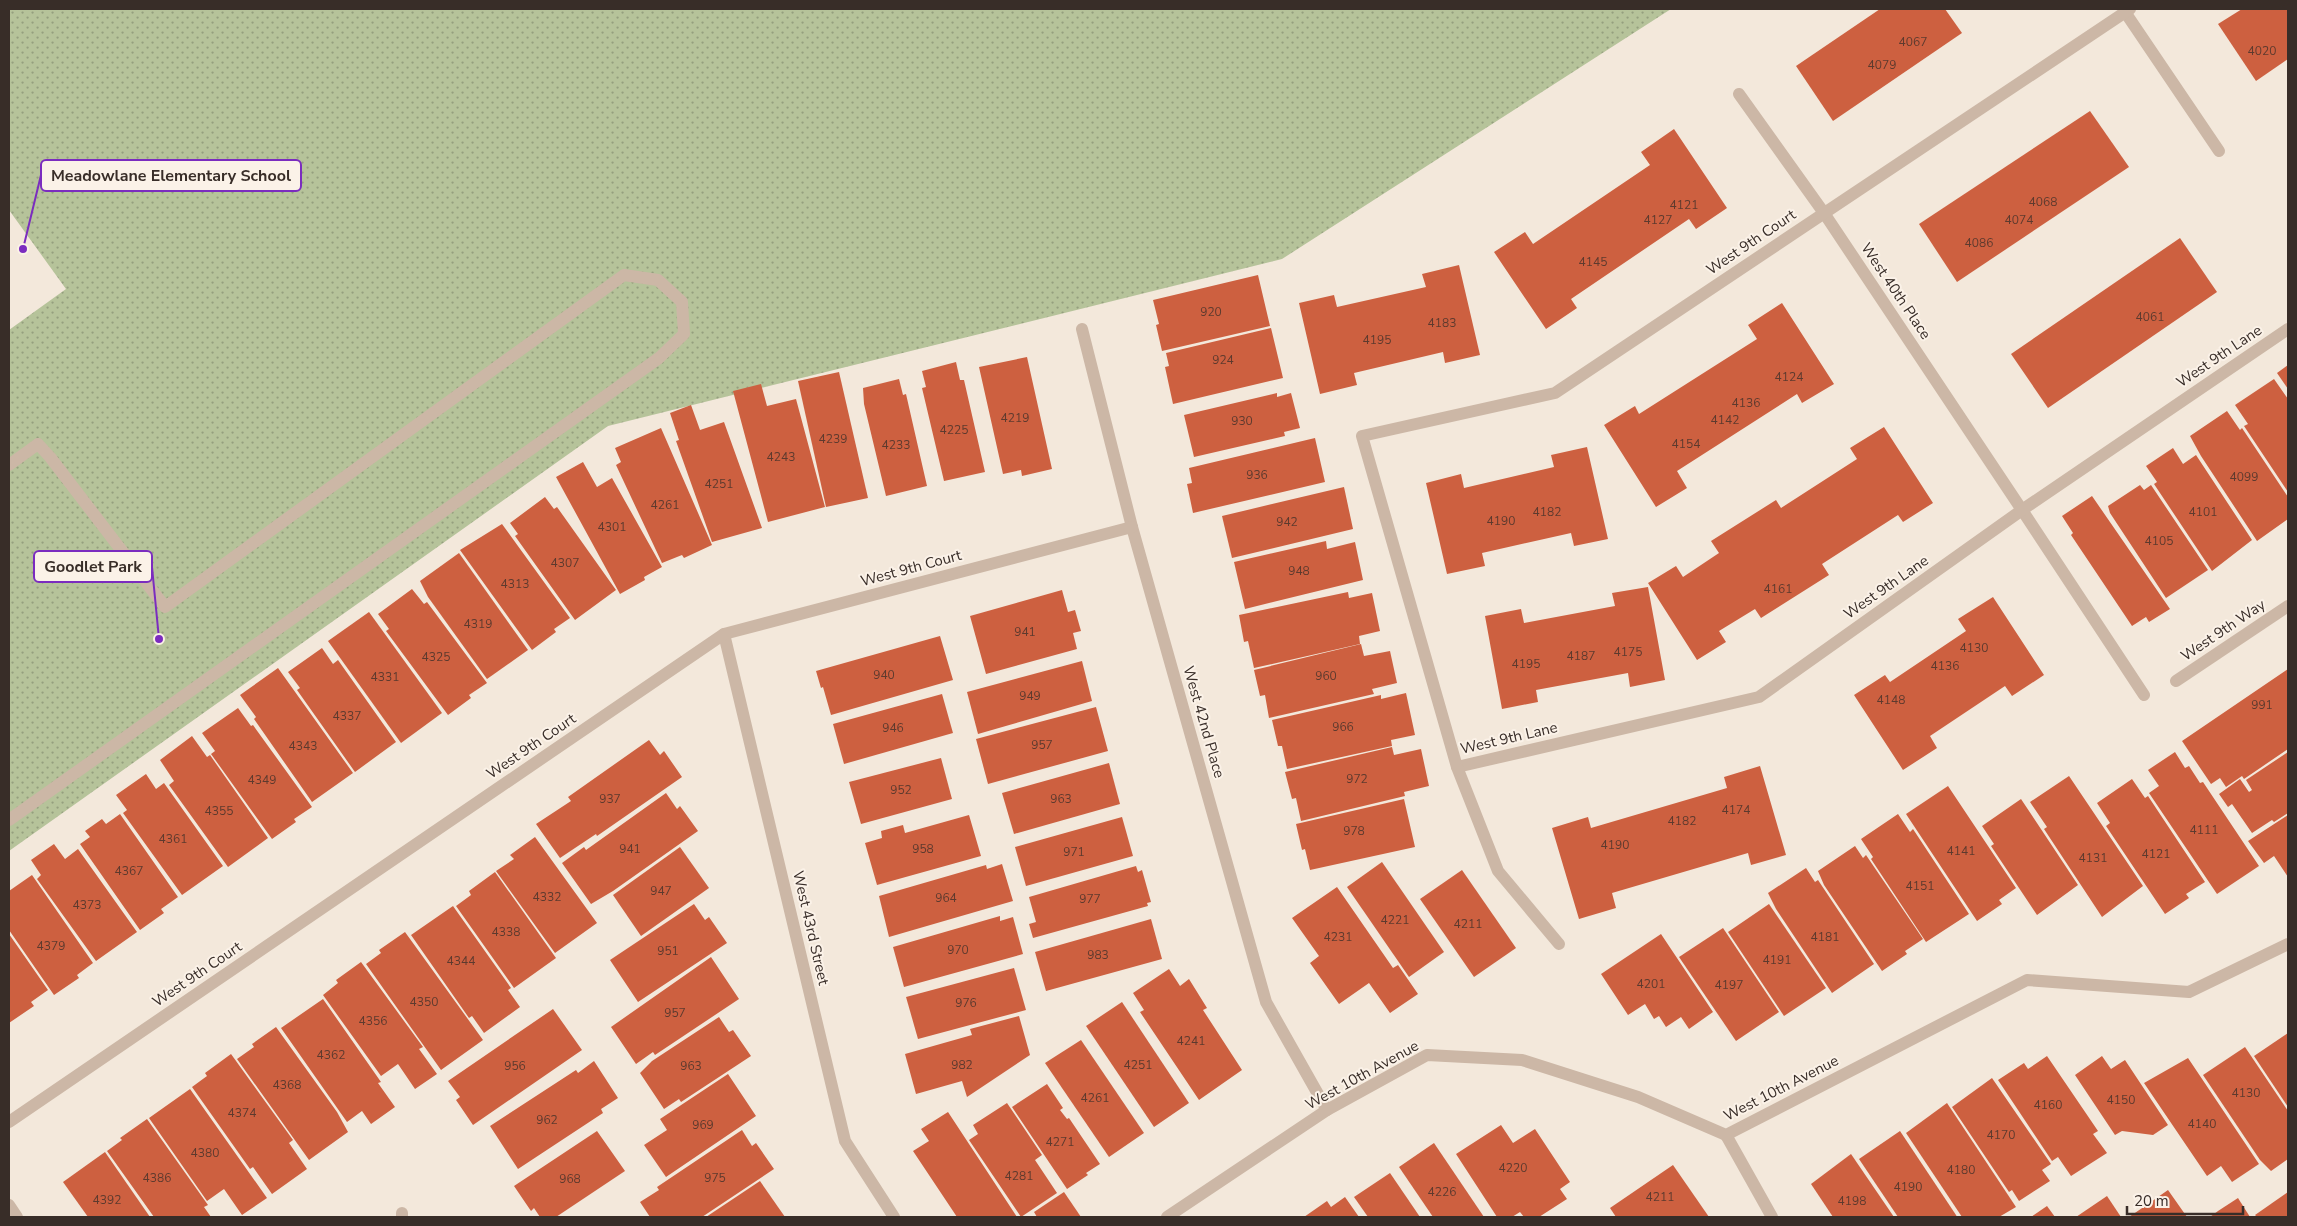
<svg xmlns="http://www.w3.org/2000/svg" width="2297" height="1226" font-family="'Nunito Sans',sans-serif">
	<defs>
		<pattern id="park-dots" width="8" height="8" patternUnits="userSpaceOnUse" patternTransform="scale(1.25)"><rect width="8" height="8" fill="#b6c39a"/><path d="M2 2h.1M6 6h.1" fill="none" stroke="#959f7e" stroke-width="1.8" stroke-linecap="round"/></pattern>
	</defs>
	<rect width="100%" height="100%" fill="#f3e8db"/>
	<polygon fill="url(#park-dots)" points="9,9 1671,9 1282,259 608,426 9,851 9,330 66,289 9,210"/>
	<g fill="#cd6040">
		<polygon points="1880,9 1945,9 1962,33 1833,121 1796,66"/>
		<polygon points="2242,9 2288,9 2288,59 2256,81 2218,24"/>
		<polygon points="2090,111 2129,167 1957,282 1919,224"/>
		<polygon points="1674,129 1727,208 1696,229 1689,219 1571,299 1577,308 1546,329 1494,252 1525,232 1533,244 1650,165 1641,152"/>
		<polygon points="2180,238 2217,292 2048,408 2011,354"/>
		<polygon points="1459,265 1480,355 1445,363 1443,352 1354,373 1357,385 1320,394 1299,303 1334,295 1337,307 1426,287 1422,274"/>
		<polygon points="1258,275 1270,326 1162,351 1156,325 1159,324 1153,300"/>
		<polygon points="1782,303 1834,384 1802,403 1797,394 1677,471 1687,488 1656,507 1604,425 1635,406 1639,414 1757,339 1748,325"/>
		<polygon points="1271,328 1283,378 1173,404 1165,367 1169,366 1166,353"/>
		<polygon points="1027,357 1052,469 1022,476 1021,470 1003,474 979,367"/>
		<polygon points="956,362 960,380 964,380 985,472 944,481 922,388 926,387 922,371"/>
		<polygon points="2288,365 2288,389 2277,373"/>
		<polygon points="839,372 868,498 826,507 798,381"/>
		<polygon points="899,379 903,395 906,394 927,486 886,496 864,404 863,388"/>
		<polygon points="2274,379 2288,399 2288,492 2244,426 2248,424 2235,405"/>
		<polygon points="761,384 767,406 796,399 825,507 768,522 733,391"/>
		<polygon points="1277,393 1277,397 1291,393 1300,428 1284,432 1285,436 1194,457 1184,415"/>
		<polygon points="691,405 700,430 724,422 762,528 712,542 676,441 679,440 670,413"/>
		<polygon points="2227,411 2240,430 2242,428 2288,497 2288,519 2257,541 2201,456 2190,436"/>
		<polygon points="1884,427 1933,503 1903,522 1898,515 1822,564 1829,575 1761,618 1755,609 1719,631 1726,642 1697,660 1648,583 1676,566 1683,577 1719,553 1711,541 1776,500 1781,508 1857,459 1850,448"/>
		<polygon points="661,428 712,545 684,558 682,555 662,563 616,465 621,462 615,448"/>
		<polygon points="1315,438 1325,482 1193,513 1187,484 1192,483 1189,468"/>
		<polygon points="1587,447 1608,539 1574,546 1571,533 1482,553 1485,566 1447,574 1426,483 1461,474 1464,488 1554,467 1551,455"/>
		<polygon points="2173,448 2183,464 2196,455 2252,540 2212,571 2154,484 2157,482 2146,466"/>
		<polygon points="583,462 597,487 612,478 662,567 644,577 645,580 620,594 556,477"/>
		<polygon points="2140,485 2144,490 2151,485 2208,570 2166,598 2110,513 2108,506"/>
		<polygon points="1344,487 1353,529 1232,558 1222,516"/>
		<polygon points="2092,496 2170,609 2149,622 2146,617 2132,626 2071,535 2073,533 2062,516"/>
		<polygon points="545,497 554,509 557,507 616,590 575,620 515,536 518,534 510,523"/>
		<polygon points="502,524 570,618 554,629 556,632 532,650 460,550"/>
		<polygon points="1326,541 1327,549 1355,542 1363,580 1245,609 1234,562"/>
		<polygon points="459,553 528,650 487,679 428,597 420,581"/>
		<polygon points="1648,587 1665,680 1630,687 1628,673 1536,690 1538,702 1502,709 1485,616 1521,609 1524,623 1615,606 1612,593"/>
		<polygon points="412,589 424,604 427,602 487,683 469,695 471,698 448,715 386,631 389,629 378,614"/>
		<polygon points="1062,590 1068,612 1075,610 1081,631 1073,633 1077,649 986,674 970,616"/>
		<polygon points="1348,592 1349,598 1372,593 1380,631 1359,636 1360,644 1254,668 1248,641 1244,642 1239,615"/>
		<polygon points="1993,597 2044,675 2012,696 2005,686 1930,736 1937,748 1903,770 1854,695 1885,675 1890,682 1966,631 1958,619"/>
		<polygon points="369,612 442,713 401,743 328,641"/>
		<polygon points="940,636 953,680 831,715 823,687 821,688 816,671"/>
		<polygon points="1361,644 1364,656 1390,651 1397,683 1372,689 1374,694 1269,718 1265,695 1260,696 1254,670"/>
		<polygon points="322,648 333,664 338,660 396,742 355,772 297,690 300,688 288,672"/>
		<polygon points="1082,661 1092,701 978,734 967,692"/>
		<polygon points="278,668 353,773 312,802 254,719 256,717 240,695"/>
		<polygon points="2288,669 2288,749 2244,779 2242,776 2226,787 2220,778 2211,784 2182,741"/>
		<polygon points="1406,693 1415,735 1391,740 1392,746 1287,769 1282,746 1278,746 1272,720 1381,695 1381,699"/>
		<polygon points="942,694 953,733 844,764 833,724"/>
		<polygon points="1096,707 1108,751 988,784 976,739"/>
		<polygon points="238,708 251,726 253,725 312,807 294,819 296,822 272,839 211,754 215,751 202,733"/>
		<polygon points="192,736 207,757 210,755 268,838 228,867 169,785 174,781 160,760"/>
		<polygon points="649,740 660,755 664,751 682,777 597,836 596,834 560,858 536,824 571,801 568,797"/>
		<polygon points="1392,747 1394,755 1421,749 1429,786 1404,792 1405,796 1301,821 1296,798 1292,799 1285,772"/>
		<polygon points="2175,752 2185,768 2189,766 2200,783 2203,782 2259,866 2217,894 2149,793 2159,786 2148,770"/>
		<polygon points="2288,752 2288,813 2274,822 2272,820 2252,833 2232,804 2228,807 2219,794 2240,779 2249,792 2252,790 2246,780"/>
		<polygon points="941,758 952,799 861,824 849,782"/>
		<polygon points="1109,763 1120,804 1014,834 1002,793"/>
		<polygon points="1760,766 1786,855 1751,865 1748,853 1612,893 1616,908 1579,919 1552,828 1588,817 1591,828 1727,788 1724,777"/>
		<polygon points="146,774 156,789 164,783 223,866 182,895 123,813 127,810 116,795"/>
		<polygon points="2069,776 2143,886 2102,917 2044,829 2047,827 2030,802"/>
		<polygon points="2132,779 2145,798 2148,796 2205,882 2186,894 2189,898 2165,914 2106,826 2110,823 2097,803"/>
		<polygon points="1948,786 2016,888 1999,900 2002,904 1977,921 1906,814"/>
		<polygon points="666,793 677,809 680,806 698,831 613,891 591,904 562,863 584,847 586,850"/>
		<polygon points="1404,799 1415,847 1310,870 1305,849 1302,850 1296,824"/>
		<polygon points="2021,799 2078,885 2037,915 1991,846 1994,844 1982,826"/>
		<polygon points="120,814 178,897 161,909 164,913 140,930 80,844 90,837 85,831 102,819 106,824"/>
		<polygon points="1898,814 1910,832 1913,829 1969,914 1926,942 1871,859 1873,857 1861,839"/>
		<polygon points="969,815 981,856 877,885 865,843 882,838 881,831 903,825 905,833"/>
		<polygon points="2288,815 2288,877 2274,856 2264,863 2248,841"/>
		<polygon points="1122,817 1133,856 1026,886 1015,847"/>
		<polygon points="535,837 597,923 555,953 496,871 514,859 510,855"/>
		<polygon points="54,844 65,859 78,849 137,932 96,961 37,879 41,875 31,860"/>
		<polygon points="1855,846 1863,858 1866,855 1923,939 1905,951 1907,954 1882,971 1824,885 1818,871"/>
		<polygon points="680,847 709,888 641,936 613,895"/>
		<polygon points="1382,862 1444,952 1409,977 1347,887"/>
		<polygon points="1002,864 1013,901 889,937 879,896 986,865 987,869"/>
		<polygon points="1136,866 1138,872 1142,870 1151,902 1147,903 1148,906 1033,938 1029,924 1036,922 1029,897"/>
		<polygon points="1806,868 1815,882 1818,880 1874,964 1832,993 1776,909 1768,893"/>
		<polygon points="1462,870 1516,948 1474,977 1420,899"/>
		<polygon points="495,872 556,958 514,988 456,906 471,895 469,891"/>
		<polygon points="32,875 93,963 77,975 79,978 54,995 9,930 9,891"/>
		<polygon points="1337,887 1393,968 1398,965 1418,994 1390,1013 1369,983 1339,1004 1310,963 1319,956 1292,918"/>
		<polygon points="694,904 705,920 709,917 727,943 638,1002 610,960"/>
		<polygon points="1769,904 1826,988 1784,1016 1728,932"/>
		<polygon points="453,906 511,988 508,990 520,1007 484,1033 472,1016 469,1018 411,935"/>
		<polygon points="1000,916 1000,921 1013,917 1023,954 904,987 893,947"/>
		<polygon points="1151,919 1162,959 1046,991 1035,952"/>
		<polygon points="1723,928 1779,1012 1736,1041 1679,957"/>
		<polygon points="405,932 483,1040 441,1070 366,964 381,953 379,950"/>
		<polygon points="9,934 48,990 31,1002 34,1006 9,1023"/>
		<polygon points="1661,934 1713,1012 1689,1029 1681,1017 1666,1027 1659,1016 1654,1019 1645,1004 1628,1015 1601,974"/>
		<polygon points="711,957 739,999 655,1055 653,1052 636,1064 611,1027"/>
		<polygon points="361,962 423,1047 419,1049 437,1074 415,1089 398,1064 381,1076 323,995 338,983 336,980"/>
		<polygon points="1014,968 1026,1010 918,1039 906,997"/>
		<polygon points="1169,969 1180,986 1189,979 1207,1008 1203,1010 1242,1070 1199,1100 1140,1012 1144,1010 1133,993"/>
		<polygon points="323,999 381,1082 378,1083 395,1107 371,1124 362,1111 347,1122 281,1028"/>
		<polygon points="1122,1002 1189,1103 1154,1127 1086,1026"/>
		<polygon points="553,1009 582,1050 473,1125 456,1100 460,1097 448,1081"/>
		<polygon points="1019,1016 1030,1055 967,1097 962,1081 916,1094 905,1054 972,1035 970,1029"/>
		<polygon points="719,1017 729,1032 733,1030 751,1056 681,1102 679,1099 664,1109 640,1073 652,1061"/>
		<polygon points="276,1027 337,1112 348,1132 309,1160 237,1059 254,1047 252,1044"/>
		<polygon points="2288,1033 2288,1107 2254,1056"/>
		<polygon points="1081,1040 1144,1133 1109,1157 1045,1063"/>
		<polygon points="2245,1047 2288,1111 2288,1159 2271,1171 2260,1160 2203,1075"/>
		<polygon points="231,1054 293,1140 289,1143 307,1169 272,1194 253,1167 250,1169 192,1087 207,1076 205,1073"/>
		<polygon points="2047,1056 2098,1131 2093,1134 2107,1153 2071,1176 2058,1157 2052,1161 1998,1080 2024,1063 2028,1069"/>
		<polygon points="2102,1056 2111,1069 2125,1060 2168,1125 2153,1135 2122,1131 2115,1135 2075,1075"/>
		<polygon points="2188,1058 2259,1164 2232,1182 2221,1166 2207,1176 2144,1083"/>
		<polygon points="594,1061 618,1098 601,1109 603,1113 518,1169 490,1126 576,1070 578,1073"/>
		<polygon points="728,1074 756,1116 666,1177 644,1145 667,1130 660,1119"/>
		<polygon points="1992,1078 2051,1164 2042,1170 2050,1181 2019,1201 2012,1190 2009,1192 1952,1107"/>
		<polygon points="1047,1084 1063,1108 1060,1110 1067,1119 1069,1118 1100,1164 1086,1173 1088,1175 1067,1189 1012,1107"/>
		<polygon points="190,1089 267,1198 242,1215 224,1189 207,1201 149,1118"/>
		<polygon points="1007,1103 1042,1155 1035,1160 1057,1193 1021,1217 969,1140 978,1134 973,1125"/>
		<polygon points="1947,1103 2016,1207 1999,1217 1962,1217 1906,1133"/>
		<polygon points="948,1112 1017,1217 957,1217 913,1151 929,1141 921,1129"/>
		<polygon points="147,1119 208,1205 204,1207 211,1217 154,1217 107,1151 122,1140 120,1138"/>
		<polygon points="1501,1125 1513,1143 1535,1129 1570,1182 1560,1189 1567,1199 1539,1217 1524,1217 1520,1212 1512,1217 1497,1217 1456,1154"/>
		<polygon points="742,1130 752,1146 756,1143 774,1169 702,1217 650,1217 640,1202 659,1190 657,1187"/>
		<polygon points="597,1131 625,1171 556,1217 540,1217 534,1208 531,1211 514,1186"/>
		<polygon points="1900,1131 1956,1215 1957,1217 1898,1217 1859,1159"/>
		<polygon points="1434,1143 1484,1217 1433,1217 1399,1167"/>
		<polygon points="105,1152 150,1217 88,1217 63,1182"/>
		<polygon points="1851,1154 1894,1217 1833,1217 1811,1184"/>
		<polygon points="1673,1165 1709,1217 1616,1217 1610,1208"/>
		<polygon points="1390,1173 1420,1217 1368,1217 1354,1197"/>
		<polygon points="760,1181 785,1217 706,1217"/>
		<polygon points="2168,1190 2187,1217 2129,1217 2148,1204"/>
		<polygon points="1064,1192 1081,1217 1037,1217 1034,1212"/>
		<polygon points="2288,1192 2288,1217 2257,1217 2255,1215"/>
		<polygon points="2107,1196 2121,1217 2076,1217"/>
		<polygon points="1345,1197 1359,1217 1304,1217 1327,1201 1331,1207"/>
		<polygon points="2238,1198 2250,1217 2210,1217 2218,1211"/>
		<polygon points="2047,1206 2055,1217 2031,1217"/>
	</g>
	<g fill="none" stroke-linecap="round" stroke-linejoin="round">
		<g stroke="#ccb7a6" stroke-width="12">
			<polyline points="2125,12 2219,151"/>
			<polyline points="9,465 38,444 50,457 165,607 624,275 658,280 682,302 684,334 659,358 9,820"/>
			<polyline points="2022,510 2144,695"/>
		</g>
		<g stroke="#ccb7a6" stroke-width="12">
			<polyline points="1739,94 1824,213 2022,510"/>
			<polyline points="1082,329 1132,527 1266,1002 1327,1110"/>
			<polyline points="724,634 845,1141 894,1217"/>
			<polyline points="2176,681 2288,606"/>
			<polyline points="1457,767 1759,697 2022,510 2288,329"/>
			<polyline points="1559,944 1498,871 1457,767 1362,436 1555,393 2130,9"/>
			<polyline points="9,1122 724,634 1132,527"/>
			<polyline points="1726,1135 1772,1217"/>
			<polyline points="9,1205 17,1217"/>
			<polyline points="402,1217 402,1213"/>
			<polyline points="1167,1217 1327,1110 1427,1055 1522,1060 1638,1097 1726,1135 2027,980 2189,992 2288,944"/>
		</g>
	</g>
	<g text-anchor="middle" dominant-baseline="central" stroke-width="4" stroke-linejoin="round" paint-order="stroke">
		<g font-size="12" fill="#5d3a2e">
			<text x="1913" y="42">4067</text>
			<text x="2262" y="51">4020</text>
			<text x="1882" y="65">4079</text>
			<text x="2043" y="202">4068</text>
			<text x="1684" y="205">4121</text>
			<text x="1658" y="220">4127</text>
			<text x="2019" y="220">4074</text>
			<text x="1979" y="243">4086</text>
			<text x="1593" y="262">4145</text>
			<text x="1211" y="312">920</text>
			<text x="2150" y="317">4061</text>
			<text x="1442" y="323">4183</text>
			<text x="1377" y="340">4195</text>
			<text x="1223" y="360">924</text>
			<text x="1789" y="377">4124</text>
			<text x="1746" y="403">4136</text>
			<text x="1015" y="418">4219</text>
			<text x="1725" y="420">4142</text>
			<text x="1242" y="421">930</text>
			<text x="954" y="430">4225</text>
			<text x="833" y="439">4239</text>
			<text x="1686" y="444">4154</text>
			<text x="896" y="445">4233</text>
			<text x="781" y="457">4243</text>
			<text x="1257" y="475">936</text>
			<text x="2244" y="477">4099</text>
			<text x="719" y="484">4251</text>
			<text x="665" y="505">4261</text>
			<text x="1547" y="512">4182</text>
			<text x="2203" y="512">4101</text>
			<text x="1501" y="521">4190</text>
			<text x="1287" y="522">942</text>
			<text x="612" y="527">4301</text>
			<text x="2159" y="541">4105</text>
			<text x="565" y="563">4307</text>
			<text x="1299" y="571">948</text>
			<text x="515" y="584">4313</text>
			<text x="1778" y="589">4161</text>
			<text x="478" y="624">4319</text>
			<text x="1025" y="632">941</text>
			<text x="1974" y="648">4130</text>
			<text x="1628" y="652">4175</text>
			<text x="1581" y="656">4187</text>
			<text x="436" y="657">4325</text>
			<text x="1526" y="664">4195</text>
			<text x="1945" y="666">4136</text>
			<text x="884" y="675">940</text>
			<text x="1326" y="676">960</text>
			<text x="385" y="677">4331</text>
			<text x="1030" y="696">949</text>
			<text x="1891" y="700">4148</text>
			<text x="2262" y="705">991</text>
			<text x="347" y="716">4337</text>
			<text x="1343" y="727">966</text>
			<text x="893" y="728">946</text>
			<text x="1042" y="745">957</text>
			<text x="303" y="746">4343</text>
			<text x="1357" y="779">972</text>
			<text x="262" y="780">4349</text>
			<text x="901" y="790">952</text>
			<text x="610" y="799">937</text>
			<text x="1061" y="799">963</text>
			<text x="1736" y="810">4174</text>
			<text x="219" y="811">4355</text>
			<text x="1682" y="821">4182</text>
			<text x="2204" y="830">4111</text>
			<text x="1354" y="831">978</text>
			<text x="173" y="839">4361</text>
			<text x="1615" y="845">4190</text>
			<text x="630" y="849">941</text>
			<text x="923" y="849">958</text>
			<text x="1961" y="851">4141</text>
			<text x="1074" y="852">971</text>
			<text x="2156" y="854">4121</text>
			<text x="2093" y="858">4131</text>
			<text x="129" y="871">4367</text>
			<text x="1920" y="886">4151</text>
			<text x="661" y="891">947</text>
			<text x="547" y="897">4332</text>
			<text x="946" y="898">964</text>
			<text x="1090" y="899">977</text>
			<text x="87" y="905">4373</text>
			<text x="1395" y="920">4221</text>
			<text x="1468" y="924">4211</text>
			<text x="506" y="932">4338</text>
			<text x="1338" y="937">4231</text>
			<text x="1825" y="937">4181</text>
			<text x="51" y="946">4379</text>
			<text x="958" y="950">970</text>
			<text x="668" y="951">951</text>
			<text x="1098" y="955">983</text>
			<text x="1777" y="960">4191</text>
			<text x="461" y="961">4344</text>
			<text x="1651" y="984">4201</text>
			<text x="1729" y="985">4197</text>
			<text x="424" y="1002">4350</text>
			<text x="966" y="1003">976</text>
			<text x="675" y="1013">957</text>
			<text x="373" y="1021">4356</text>
			<text x="1191" y="1041">4241</text>
			<text x="331" y="1055">4362</text>
			<text x="962" y="1065">982</text>
			<text x="1138" y="1065">4251</text>
			<text x="515" y="1066">956</text>
			<text x="691" y="1066">963</text>
			<text x="287" y="1085">4368</text>
			<text x="2246" y="1093">4130</text>
			<text x="1095" y="1098">4261</text>
			<text x="2121" y="1100">4150</text>
			<text x="2048" y="1105">4160</text>
			<text x="242" y="1113">4374</text>
			<text x="547" y="1120">962</text>
			<text x="2202" y="1124">4140</text>
			<text x="703" y="1125">969</text>
			<text x="2001" y="1135">4170</text>
			<text x="1060" y="1142">4271</text>
			<text x="205" y="1153">4380</text>
			<text x="1513" y="1168">4220</text>
			<text x="1961" y="1170">4180</text>
			<text x="1019" y="1176">4281</text>
			<text x="157" y="1178">4386</text>
			<text x="715" y="1178">975</text>
			<text x="570" y="1179">968</text>
			<text x="1908" y="1187">4190</text>
			<text x="1442" y="1192">4226</text>
			<text x="1660" y="1197">4211</text>
			<text x="107" y="1200">4392</text>
			<text x="1852" y="1201">4198</text>
		</g>
		<g font-size="15" fill="#382d28" stroke="#fbf2e8">
			<text transform="translate(1751 242) rotate(-34)">West 9th Court</text>
			<text transform="translate(1896 291) rotate(56)">West 40th Place</text>
			<text transform="translate(2219 356) rotate(-34)">West 9th Lane</text>
			<text transform="translate(911 568) rotate(-15)">West 9th Court</text>
			<text transform="translate(1886 587) rotate(-35)">West 9th Lane</text>
			<text transform="translate(2223 630) rotate(-34)">West 9th Way</text>
			<text transform="translate(1204 722) rotate(74)">West 42nd Place</text>
			<text transform="translate(1509 738) rotate(-13)">West 9th Lane</text>
			<text transform="translate(531 746) rotate(-34)">West 9th Court</text>
			<text transform="translate(811 928) rotate(77)">West 43rd Street</text>
			<text transform="translate(197 974) rotate(-34)">West 9th Court</text>
			<text transform="translate(1362 1075) rotate(-29)">West 10th Avenue</text>
			<text transform="translate(1781 1088) rotate(-27)">West 10th Avenue</text>
		</g>
	</g>
	<path fill="none" stroke="#7b2cbf" stroke-width="2" d="M23 249L41 175M159 639L152 567"/>
	<g fill="#7b2cbf" stroke="#fbf2e8" stroke-width="2">
		<circle cx="23" cy="249" r="5"/>
		<circle cx="159" cy="639" r="5"/>
	</g>
	<g fill="#fbf2e8" stroke="#7b2cbf" stroke-width="2">
		<rect x="41" y="160" width="260" height="31" rx="5"/>
		<rect x="34" y="551" width="118" height="31" rx="5"/>
	</g>
	<g font-size="16" text-anchor="middle" font-weight="bold" fill="#382d28">
		<text x="171" y="181">Meadowlane Elementary School</text>
		<text x="93" y="572">Goodlet Park</text>
	</g>
	<rect width="2297" height="1226" fill="none" stroke="#382d28" stroke-width="20"/>
	<path d="M2127 1206v8h116v-8" fill="none" stroke="#382d28" stroke-width="2.5"/>
	<text x="2134" y="1206" font-size="15" fill="#382d28" stroke="#fbf2e8" stroke-width="4" paint-order="stroke">20 m</text>
</svg>
